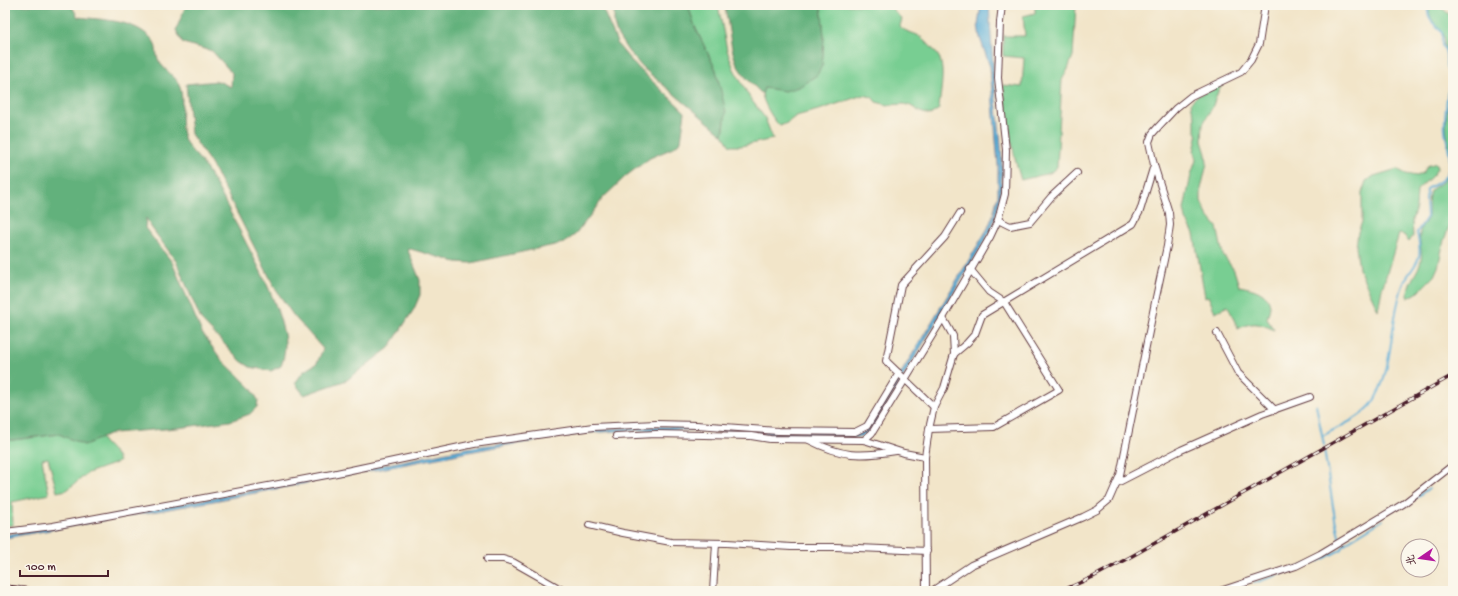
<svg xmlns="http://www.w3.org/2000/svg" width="1458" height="596" font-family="'Gochi Hand','LXGW WenKai TC',sans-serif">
	<rect width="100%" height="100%" fill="#fbf7ec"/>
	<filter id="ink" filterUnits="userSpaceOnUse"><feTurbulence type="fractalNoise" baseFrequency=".025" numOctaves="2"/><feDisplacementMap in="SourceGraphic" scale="8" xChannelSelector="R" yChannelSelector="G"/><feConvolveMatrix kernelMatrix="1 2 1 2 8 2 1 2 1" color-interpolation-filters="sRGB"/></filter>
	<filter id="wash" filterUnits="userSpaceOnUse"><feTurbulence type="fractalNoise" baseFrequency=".012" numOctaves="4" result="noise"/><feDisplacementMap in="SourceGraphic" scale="16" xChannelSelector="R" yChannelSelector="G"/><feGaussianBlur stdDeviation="0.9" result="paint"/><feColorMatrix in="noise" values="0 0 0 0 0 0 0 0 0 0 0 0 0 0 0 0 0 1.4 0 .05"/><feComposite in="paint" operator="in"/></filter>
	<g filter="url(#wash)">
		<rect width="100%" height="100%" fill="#f2e5c9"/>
		<g fill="#78ce92" stroke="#61765e">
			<polygon points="688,5 718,5 727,50 734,69 750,98 765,118 773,139 741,146 730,146 723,135 725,123 716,70 695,27"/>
			<path d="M 821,5 L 890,5 L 895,12 L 902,19 L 900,26 C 905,33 915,32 922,38 C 926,41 938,54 940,59 C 945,74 940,93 939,109 L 930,115 L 920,112 L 911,106 L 904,104 L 888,105 L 876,102 L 872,97 L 863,95 L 822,109 L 796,116 L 787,123 L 780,126 C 774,121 763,103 762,94 C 762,93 764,89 764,88 L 772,88 L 785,91 L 822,66 L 824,36 Z"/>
			<path d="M 1035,5 L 1076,5 L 1073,56 L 1068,69 L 1062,80 L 1057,167 L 1050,173 L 1021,180 C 1011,149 1008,117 1003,85 L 1022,87 L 1024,58 L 1003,56 L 1003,36 L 1025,36 L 1023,16 L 1035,13 Z"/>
			<path d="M 1429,5 L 1442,5 L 1442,8 L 1453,18 L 1453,75 C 1445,67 1449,55 1444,45 C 1447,28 1434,28 1430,15 C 1429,12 1429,8 1429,5 Z"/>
			<path d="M 1225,83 L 1219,89 L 1212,108 L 1203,124 L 1202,141 L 1206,154 L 1207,163 L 1201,189 L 1201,201 L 1207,215 L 1217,227 L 1223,255 L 1234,270 L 1239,286 C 1250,288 1268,291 1270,306 C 1270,310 1267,316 1267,319 L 1274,330 C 1259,323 1253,321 1238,329 L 1228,306 L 1215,312 L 1208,296 L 1205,297 L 1194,234 L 1186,219 L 1184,209 L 1191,175 L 1196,160 L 1194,151 L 1197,137 L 1195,131 L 1195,116 L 1192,109 L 1191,102 L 1197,96 Z"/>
			<path d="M 1453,87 L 1453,216 L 1444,240 L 1438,267 L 1434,276 L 1417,293 L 1408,298 C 1407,283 1415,277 1420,264 C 1424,253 1418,243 1420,233 C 1420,226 1427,222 1428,216 C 1429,207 1427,200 1430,191 C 1435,186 1442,184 1446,178 C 1457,161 1447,144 1446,127 C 1446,118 1449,95 1453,87 Z"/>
			<polygon points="1436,163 1437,169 1433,175 1417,190 1416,208 1412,220 1413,236 1409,242 1404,235 1399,234 1382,289 1378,310 1359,269 1356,247 1358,232 1362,222 1362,193 1366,181 1374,176 1397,169 1406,174 1417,176 1423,173 1427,166"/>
			<path d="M 59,434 L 84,445 L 101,438 C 107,448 116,451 119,462 L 88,473 L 67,490 L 57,492 L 48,458 L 42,459 L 49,494 L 12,502 L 13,525 L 5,526 L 5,441 Z"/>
		</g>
		<g fill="#62b17c" stroke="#566854">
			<path d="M 5,5 L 71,5 L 78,17 C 103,20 133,19 152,39 C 158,46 155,54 159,61 C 164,71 177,76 180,87 C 185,103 178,121 184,138 C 188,149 197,155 203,164 C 218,185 228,209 240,231 C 257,264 276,297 284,334 C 286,344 285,356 281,366 L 271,371 L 250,367 L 241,361 L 201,320 L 176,261 L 151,227 L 146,218 L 145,228 L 172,262 L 202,333 L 221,359 L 251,388 L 258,400 L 257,407 L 250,414 L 230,421 L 177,428 L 114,433 L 84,445 L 59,434 L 5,441 Z"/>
			<polygon points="186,5 601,5 618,45 633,63 685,112 681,141 673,148 650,158 626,176 604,197 576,234 564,243 471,263 456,262 407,248 420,280 420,295 414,309 389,348 347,380 304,395 295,383 304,371 317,363 323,349 293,315 276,290 230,199 211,164 191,134 186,84 218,81 231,87 232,73 212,51 183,43 176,30"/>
			<polygon points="614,5 688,5 695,27 716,70 726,112 723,135 643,68 628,51 617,34 614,24"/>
			<path d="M 724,5 L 821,5 L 824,36 L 823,55 L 822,66 L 817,75 L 799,87 L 785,91 L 764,88 L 762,94 C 754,86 745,78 739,68 C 729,50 730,25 724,5 Z"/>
		</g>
		<path fill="#5badd6" stroke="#526680" d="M 981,5 L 989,5 C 991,36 993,68 996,99 C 1001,146 1009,187 990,232 L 872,429 L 863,436 L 850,438 L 778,435 L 697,430 L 621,431 L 587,433 L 490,448 L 208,502 L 5,538 L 5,535 L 278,486 L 467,448 L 549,437 L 587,430 L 655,426 L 856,433 L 879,410 L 988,228 L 993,215 L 998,195 L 998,165 L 990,67 L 980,38 L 978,25 Z"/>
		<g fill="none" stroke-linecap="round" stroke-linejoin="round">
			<g stroke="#5badd6" stroke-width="2">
				<polyline points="1316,405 1324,445"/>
				<path d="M 1322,436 C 1338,427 1359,419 1371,405 C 1394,375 1389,321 1403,285 C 1406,275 1417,266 1419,256 C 1421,249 1418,239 1417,232 L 1427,217 L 1426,200 L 1427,189 C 1434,184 1442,183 1447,174 C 1454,160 1446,143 1445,129 C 1444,125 1447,96 1448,91 C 1450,86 1452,83 1452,77 C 1442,67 1449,62 1445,50 C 1444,48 1442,47 1442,45 C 1441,40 1443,37 1442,32 C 1440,28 1436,26 1433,23 C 1428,17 1428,12 1427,5"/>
				<polyline points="1324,449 1335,519 1340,540"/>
				<polyline points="1413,500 1429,488"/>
				<polyline points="1254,583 1319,561 1342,549 1343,546 1347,542 1383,520"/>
			</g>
		</g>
	</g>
	<g filter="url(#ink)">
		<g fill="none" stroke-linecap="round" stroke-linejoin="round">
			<defs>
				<g id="minor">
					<polyline points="998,220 1010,226 1030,222 1051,197 1077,173"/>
					<polyline points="1217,333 1238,373 1275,410"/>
					<polyline points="954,354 953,336 943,318 990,237 998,220 1005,194 1006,150 998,78 1000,22 1002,5"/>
					<polyline points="934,407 886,361 901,285 945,237 960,213"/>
					<polyline points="929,429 994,427 1059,390 1004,302 989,292 970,269"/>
					<polyline points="616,436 656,434 751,436 770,439 864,440 904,453 925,457 926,591"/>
					<path d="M 809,440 C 842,457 860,457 896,451"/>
					<polyline points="864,440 872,433 943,318"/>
					<polyline points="925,457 929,429 934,407 944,388 954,354 967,343 975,334 982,315 1133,224 1140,211 1154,165"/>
					<polyline points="1117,483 1181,450 1262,414 1310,397"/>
					<polyline points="589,525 623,533 671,542 727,543 791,547 836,547 927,551"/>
					<polyline points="5,532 53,526 332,474 474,444 593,427 656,424 697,425 778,431 855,432 867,426 899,373"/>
					<polyline points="487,559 503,559 513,562 564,591"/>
					<polyline points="713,591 716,543"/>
					<polyline points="932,591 971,565 1083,517 1097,510 1109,500 1120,475 1155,302 1167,246 1170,225 1169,213 1154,165 1149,142 1152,134 1159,126 1176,108 1191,96 1241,72 1251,60 1259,44 1265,5"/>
					<polyline points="1220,591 1296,566 1320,554 1403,504 1453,465"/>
				</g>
			</defs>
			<use href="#minor" stroke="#633d43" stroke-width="8"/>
			<use href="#minor" stroke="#fff" stroke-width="6"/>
			<defs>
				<g id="rail">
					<polyline points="5,586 48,591"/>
					<polyline points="1061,591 1093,577 1132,556 1453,375"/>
				</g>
			</defs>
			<use href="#rail" stroke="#4a1f2b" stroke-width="3.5"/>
			<use href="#rail" stroke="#fbf7ec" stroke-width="2" stroke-dasharray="6" stroke-linecap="butt"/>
		</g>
	</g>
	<rect width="1458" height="596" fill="none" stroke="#fbf7ec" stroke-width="20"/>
	<g transform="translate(1420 558) rotate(257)"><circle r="19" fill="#fbf7ec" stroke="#b4a19f"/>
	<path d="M0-3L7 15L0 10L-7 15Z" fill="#b5179e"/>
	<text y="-6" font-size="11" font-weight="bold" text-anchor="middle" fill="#4a1f2b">北</text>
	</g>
	<path d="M20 570v6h88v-6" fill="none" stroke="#4a1f2b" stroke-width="2"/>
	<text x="26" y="570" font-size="12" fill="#4a1f2b" stroke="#fbf7ec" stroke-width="3" paint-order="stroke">100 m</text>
</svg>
